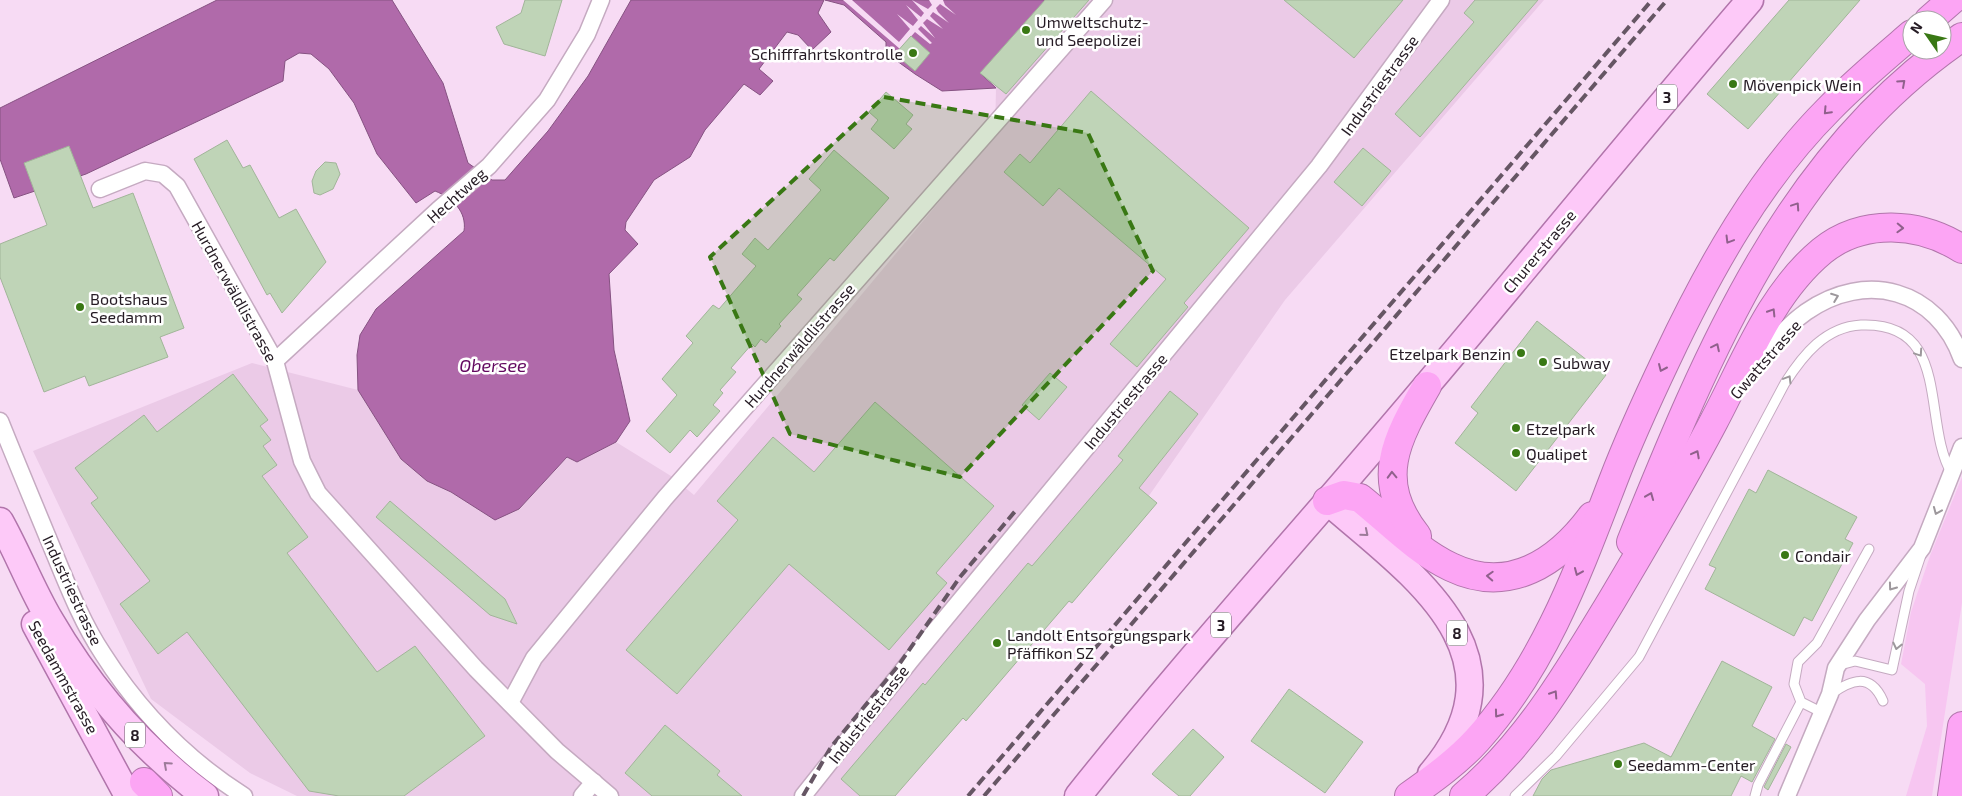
<svg xmlns="http://www.w3.org/2000/svg" width="1962" height="796" font-family="'Exo 2',sans-serif">
	<rect width="100%" height="100%" fill="#f7dbf4"/>
	<polygon fill="#ebcae7" points="1046,0 1544,0 1285,300 1137,513 887,796 297,796 250,773 151,699 33,451 252,363 358,390 401,459 427,481 451,492 519,509 568,457 577,462 616,442 671,476 694,495 995,135 996,88 981,75"/>
	<polygon fill="#f7c6f1" points="1962,477 1962,603 1932,796 1906,796 1927,726 1925,684 1901,664 1911,612 1930,556"/>
	<g fill="#b06aaa" stroke="#865282">
		<path d="M 217,0 L 392,0 L 443,83 L 468,163 L 492,180 L 505,180 L 548,131 L 588,76 L 631,0 L 824,0 L 818,13 L 831,32 L 812,50 L 798,35 L 787,32 L 759,69 L 773,81 L 760,95 L 744,84 L 705,130 L 690,157 L 654,180 L 626,222 L 625,230 L 638,244 L 609,274 L 614,350 L 630,421 L 616,442 L 577,462 L 567,457 L 519,509 L 495,520 L 451,492 L 427,481 L 401,459 L 358,390 L 357,355 L 360,335 L 376,309 L 464,231 C 467,212 453,198 435,191 L 416,203 L 377,154 L 354,103 L 329,69 L 311,54 L 299,53 L 285,61 L 283,81 L 86,174 L 14,198 L 0,159 L 0,108 Z"/>
		<polygon points="825,0 1046,0 981,74 996,88 942,91 915,74 886,53 886,42 844,5"/>
	</g>
	<polygon fill="#f7dbf4" points="843,0 852,0 899,42 910,29 897,14 913,26 918,20 906,5 921,17 924,13 912,0 928,9 932,5 929,0 943,0 945,5 956,15 940,4 936,8 938,12 949,23 933,12 930,16 943,29 927,19 923,23 935,38 921,26 918,29 932,43 930,44 915,32 900,49"/>
	<g fill="#bfd4b7" stroke="#a1b599">
		<polygon points="525,0 562,0 545,56 504,44 496,27 521,13"/>
		<polygon points="1045,0 1089,0 1006,94 980,73"/>
		<polygon points="1284,0 1403,0 1354,58"/>
		<polygon points="1475,0 1538,0 1420,137 1395,114 1474,22 1464,13"/>
		<polygon points="1789,0 1860,0 1748,129 1707,94"/>
		<polygon points="911,36 930,53 915,71 895,54"/>
		<polygon points="1091,91 1249,228 1184,303 1188,307 1137,367 1110,344 1166,279 1059,188 1043,206 1004,172 1020,154 1030,163"/>
		<polygon points="886,92 913,115 906,124 912,129 894,149 871,129 878,120 869,112"/>
		<polygon points="227,140 243,168 250,165 279,218 296,209 326,262 282,313 270,293 267,295 194,159"/>
		<polygon points="69,146 93,208 133,193 184,328 160,337 168,357 89,386 85,376 44,392 0,277 0,244 47,225 24,163"/>
		<polygon points="1363,148 1391,171 1362,206 1334,182"/>
		<polygon points="834,150 889,198 834,261 830,258 797,295 802,299 779,324 781,326 766,343 761,339 755,347 752,344 731,368 736,372 720,390 723,393 713,405 720,411 697,437 690,430 670,453 646,431 677,395 662,379 693,343 686,336 713,305 719,309 756,266 742,254 755,238 768,250 821,190 809,179"/>
		<polygon points="325,162 336,163 340,174 333,189 320,195 314,193 312,181 316,171"/>
		<polygon points="1537,321 1606,375 1516,491 1455,443 1478,413 1471,407"/>
		<polygon points="1050,373 1067,387 1039,420 1022,405"/>
		<polygon points="233,374 268,420 260,426 271,440 263,446 277,465 262,476 308,537 287,553 377,672 415,646 485,736 404,796 339,796 309,791 187,632 158,654 120,604 150,581 91,503 98,498 75,468 144,415 157,432"/>
		<polygon points="1170,391 1198,414 1139,488 1157,503 1072,603 1069,601 966,721 963,718 895,796 860,796 841,779 923,683 925,685 1028,563 1032,566 1123,460 1118,456"/>
		<polygon points="875,402 994,506 936,573 947,583 889,650 789,564 677,694 626,650 738,520 717,501 773,437 814,472"/>
		<polygon points="1768,470 1857,517 1845,539 1853,543 1812,621 1804,617 1794,636 1705,589 1716,568 1709,565 1749,489 1756,493"/>
		<polygon points="390,501 505,599 517,624 490,615 376,517"/>
		<polygon points="1722,661 1772,687 1752,726 1775,739 1752,782 1741,776 1731,796 1533,796 1542,779 1551,770 1644,743 1671,757"/>
		<polygon points="1289,689 1363,742 1325,793 1251,741"/>
		<polygon points="665,725 720,771 717,775 742,796 652,796 625,773"/>
		<polygon points="1193,729 1224,757 1190,796 1179,796 1152,774"/>
		<polygon points="1786,744 1791,747 1768,790 1764,787"/>
	</g>
	<g fill="none" stroke-linecap="round" stroke-linejoin="round">
		<defs>
			<g id="lane">
				<polyline points="1840,665 1855,661 1892,670 1909,591 1921,555"/>
				<path d="M 1831,694 C 1851,680 1870,672 1883,701"/>
				<polyline points="1823,713 1801,702 1794,684 1798,662 1817,643 1869,549"/>
				<path d="M 1515,796 L 1556,756 L 1639,657 L 1785,383 C 1803,355 1825,327 1861,325 C 1953,321 1921,423 1952,474"/>
				<polyline points="1755,796 1758,785 1801,702"/>
			</g>
			<g id="street">
				<polyline points="100,189 145,171 163,174 177,186 275,361 302,461 318,493 476,669 557,751 610,796"/>
				<polyline points="275,361 438,210 489,166 547,100 587,34 601,0"/>
				<path d="M 1747,377 C 1764,354 1782,329 1806,312 C 1866,270 1937,289 1962,359"/>
				<path d="M 0,421 C 18,466 37,511 55,555 C 69,589 83,624 103,654 C 140,712 187,760 244,796"/>
				<polyline points="510,703 534,658 665,498 1104,0"/>
				<polyline points="582,796 594,782"/>
				<polyline points="803,796 911,660 1319,166 1441,0"/>
				<polyline points="1787,796 1830,694 1836,668 1867,620 1922,548 1962,447"/>
			</g>
			<g id="primary">
				<path d="M 1327,501 C 1413,575 1532,655 1431,774"/>
				<path d="M 0,521 C 18,553 31,588 50,620 C 90,689 141,748 205,796"/>
				<polyline points="35,624 128,796"/>
				<path d="M 1078,796 C 1190,656 1311,523 1427,385 C 1535,257 1641,127 1750,0"/>
			</g>
			<g id="highway">
				<polyline points="1929,20 1952,0"/>
				<path d="M 1327,501 L 1344,495 L 1360,498 C 1389,521 1417,551 1451,567 C 1509,595 1558,562 1592,516"/>
				<path d="M 1417,536 C 1373,480 1396,440 1427,386"/>
				<path d="M 1631,542 C 1707,354 1788,155 1962,37"/>
				<polyline points="144,782 158,796"/>
				<path d="M 1409,796 C 1433,779 1458,761 1477,740 C 1544,666 1578,572 1613,481 C 1629,439 1648,398 1667,358 C 1709,269 1759,179 1829,109 C 1855,82 1884,58 1912,34"/>
				<path d="M 1464,796 C 1528,742 1569,671 1612,600 C 1647,541 1682,482 1714,421 C 1745,363 1770,294 1822,251 C 1863,218 1920,222 1962,249"/>
				<polyline points="1952,796 1962,726"/>
			</g>
		</defs>
		<use href="#lane" stroke="#c5aac1" stroke-width="11"/>
		<use href="#street" stroke="#c5aac1" stroke-width="19"/>
		<use href="#primary" stroke="#b175ab" stroke-width="29"/>
		<use href="#highway" stroke="#b175ab" stroke-width="30"/>
		<use href="#lane" stroke="#fff" stroke-width="9"/>
		<use href="#street" stroke="#fff" stroke-width="16"/>
		<use href="#primary" stroke="#fdc9f8" stroke-width="26"/>
		<use href="#highway" stroke="#fca5f4" stroke-width="28"/>
		<g stroke="#665664" stroke-width="4" stroke-dasharray="10 5" stroke-linecap="butt">
			<polyline points="803,796 831,747 898,666 960,577 1017,509"/>
			<polyline points="968,796 1652,0"/>
			<polyline points="984,796 1667,0"/>
		</g>
	</g>
	<defs><path id="oneway-chevron" d="M-2-3.5L2.5 0L-2 3.5" fill="none" stroke-width="1.6" stroke-linecap="round" stroke-linejoin="round" transform="scale(1.25)"/></defs>
	<g stroke="#90608c">
		<use href="#oneway-chevron" transform="translate(1902 83) rotate(-42)"/>
		<use href="#oneway-chevron" transform="translate(1827 111) rotate(133)"/>
		<use href="#oneway-chevron" transform="translate(1796 206) rotate(-56)"/>
		<use href="#oneway-chevron" transform="translate(1900 228) rotate(2)"/>
		<use href="#oneway-chevron" transform="translate(1729 240) rotate(121)"/>
		<use href="#oneway-chevron" transform="translate(1772 312) rotate(-58)"/>
		<use href="#oneway-chevron" transform="translate(1716 347) rotate(-64)"/>
		<use href="#oneway-chevron" transform="translate(1662 368) rotate(114)"/>
		<use href="#oneway-chevron" transform="translate(1696 454) rotate(-62)"/>
		<use href="#oneway-chevron" transform="translate(1392 475) rotate(-92)"/>
		<use href="#oneway-chevron" transform="translate(1650 496) rotate(-68)"/>
		<use href="#oneway-chevron" transform="translate(1578 572) rotate(113)"/>
		<use href="#oneway-chevron" transform="translate(1490 576) rotate(-177)"/>
		<use href="#oneway-chevron" transform="translate(1554 694) rotate(-57)"/>
		<use href="#oneway-chevron" transform="translate(1498 714) rotate(126)"/>
	</g>
	<g stroke="#9d989c">
		<use href="#oneway-chevron" transform="translate(1835 297) rotate(-21)"/>
		<use href="#oneway-chevron" transform="translate(1919 353) rotate(56)"/>
		<use href="#oneway-chevron" transform="translate(1788 379) rotate(-59)"/>
		<use href="#oneway-chevron" transform="translate(1937 511) rotate(113)"/>
		<use href="#oneway-chevron" transform="translate(1892 587) rotate(126)"/>
		<use href="#oneway-chevron" transform="translate(1897 646) rotate(103)"/>
	</g>
	<g stroke="#9c7b99">
		<use href="#oneway-chevron" transform="translate(1365 533) rotate(40)"/>
		<use href="#oneway-chevron" transform="translate(167 765) rotate(-138)"/>
	</g>
	<path fill="#397814" fill-opacity="0.2" stroke="#397814" stroke-width="4" stroke-dasharray="10 6" stroke-linejoin="round" d="M 884,97 L 1088,133 L 1153,271 L 960,477 L 790,434 L 710,257 Z"/>
	<g fill="#397814" stroke="#fff" stroke-width="2">
		<circle cx="1026" cy="30" r="5"/>
		<circle cx="913" cy="53" r="5"/>
		<circle cx="1733" cy="84" r="5"/>
		<circle cx="80" cy="307" r="5"/>
		<circle cx="1521" cy="353" r="5"/>
		<circle cx="1543" cy="362" r="5"/>
		<circle cx="1516" cy="428" r="5"/>
		<circle cx="1516" cy="453" r="5"/>
		<circle cx="1785" cy="555" r="5"/>
		<circle cx="997" cy="643" r="5"/>
		<circle cx="1618" cy="764" r="5"/>
	</g>
	<g text-anchor="middle" dominant-baseline="central" stroke-width="5" stroke-linejoin="round" paint-order="stroke">
		<g fill="#fff" stroke="#665f66" stroke-width="1">
			<rect x="1657" y="84.5" width="20" height="25" rx="4"/>
			<rect x="1211" y="612.5" width="20" height="25" rx="4"/>
			<rect x="1447" y="620.5" width="20" height="25" rx="4"/>
			<rect x="125" y="722.5" width="20" height="25" rx="4"/>
		</g>
		<g font-size="15" font-weight="bold" fill="#251b24">
			<text x="1667" y="97">3</text>
			<text x="1221" y="625">3</text>
			<text x="1457" y="633">8</text>
			<text x="135" y="735">8</text>
		</g>
		<g font-size="16" fill="#251b24" stroke="#fff" text-anchor="start">
			<text x="1036" y="21">Umweltschutz-<tspan x="1036" dy="18">und Seepolizei</tspan></text>
			<text x="903" y="53" text-anchor="end">Schifffahrtskontrolle</text>
			<text x="1743" y="84">Mövenpick Wein</text>
			<text x="90" y="298">Bootshaus<tspan x="90" dy="18">Seedamm</tspan></text>
			<text x="1511" y="353" text-anchor="end">Etzelpark Benzin</text>
			<text x="1553" y="362">Subway</text>
			<text x="1526" y="428">Etzelpark</text>
			<text x="1526" y="453">Qualipet</text>
			<text x="1795" y="555">Condair</text>
			<text x="1007" y="634">Landolt Entsorgungspark<tspan x="1007" dy="18">Pfäffikon SZ</tspan></text>
			<text x="1628" y="764">Seedamm-Center</text>
		</g>
		<g font-size="16" fill="#251b24" stroke="#fff">
			<text transform="translate(1379 85) rotate(-54)">Industriestrasse</text>
			<text transform="translate(456 195) rotate(-42)">Hechtweg</text>
			<text transform="translate(1539 251) rotate(-50)">Churerstrasse</text>
			<text transform="translate(235 291) rotate(61)">Hurdnerwäldlistrasse</text>
			<text transform="translate(799 345) rotate(-49)">Hurdnerwäldlistrasse</text>
			<text transform="translate(1765 359) rotate(-49)">Gwattstrasse</text>
			<text transform="translate(1125 401) rotate(-50)">Industriestrasse</text>
			<text transform="translate(73 590) rotate(65)">Industriestrasse</text>
			<text transform="translate(64 677) rotate(61)">Seedammstrasse</text>
			<text transform="translate(868 714) rotate(-52)">Industriestrasse</text>
		</g>
		<g font-size="18" font-style="italic" fill="#630960" stroke="#fff">
			<text x="493" y="365">Obersee</text>
		</g>
	</g>
	<g transform="translate(1927 35) rotate(304)"><circle r="24" fill="#ffffff" stroke="#a8a4a7"/>
	<path d="M0-4L9 19L0 12L-9 19Z" fill="#397814"/>
	<text y="-8" font-size="14" font-weight="bold" text-anchor="middle" fill="#251b24">N</text>
	</g>
</svg>
